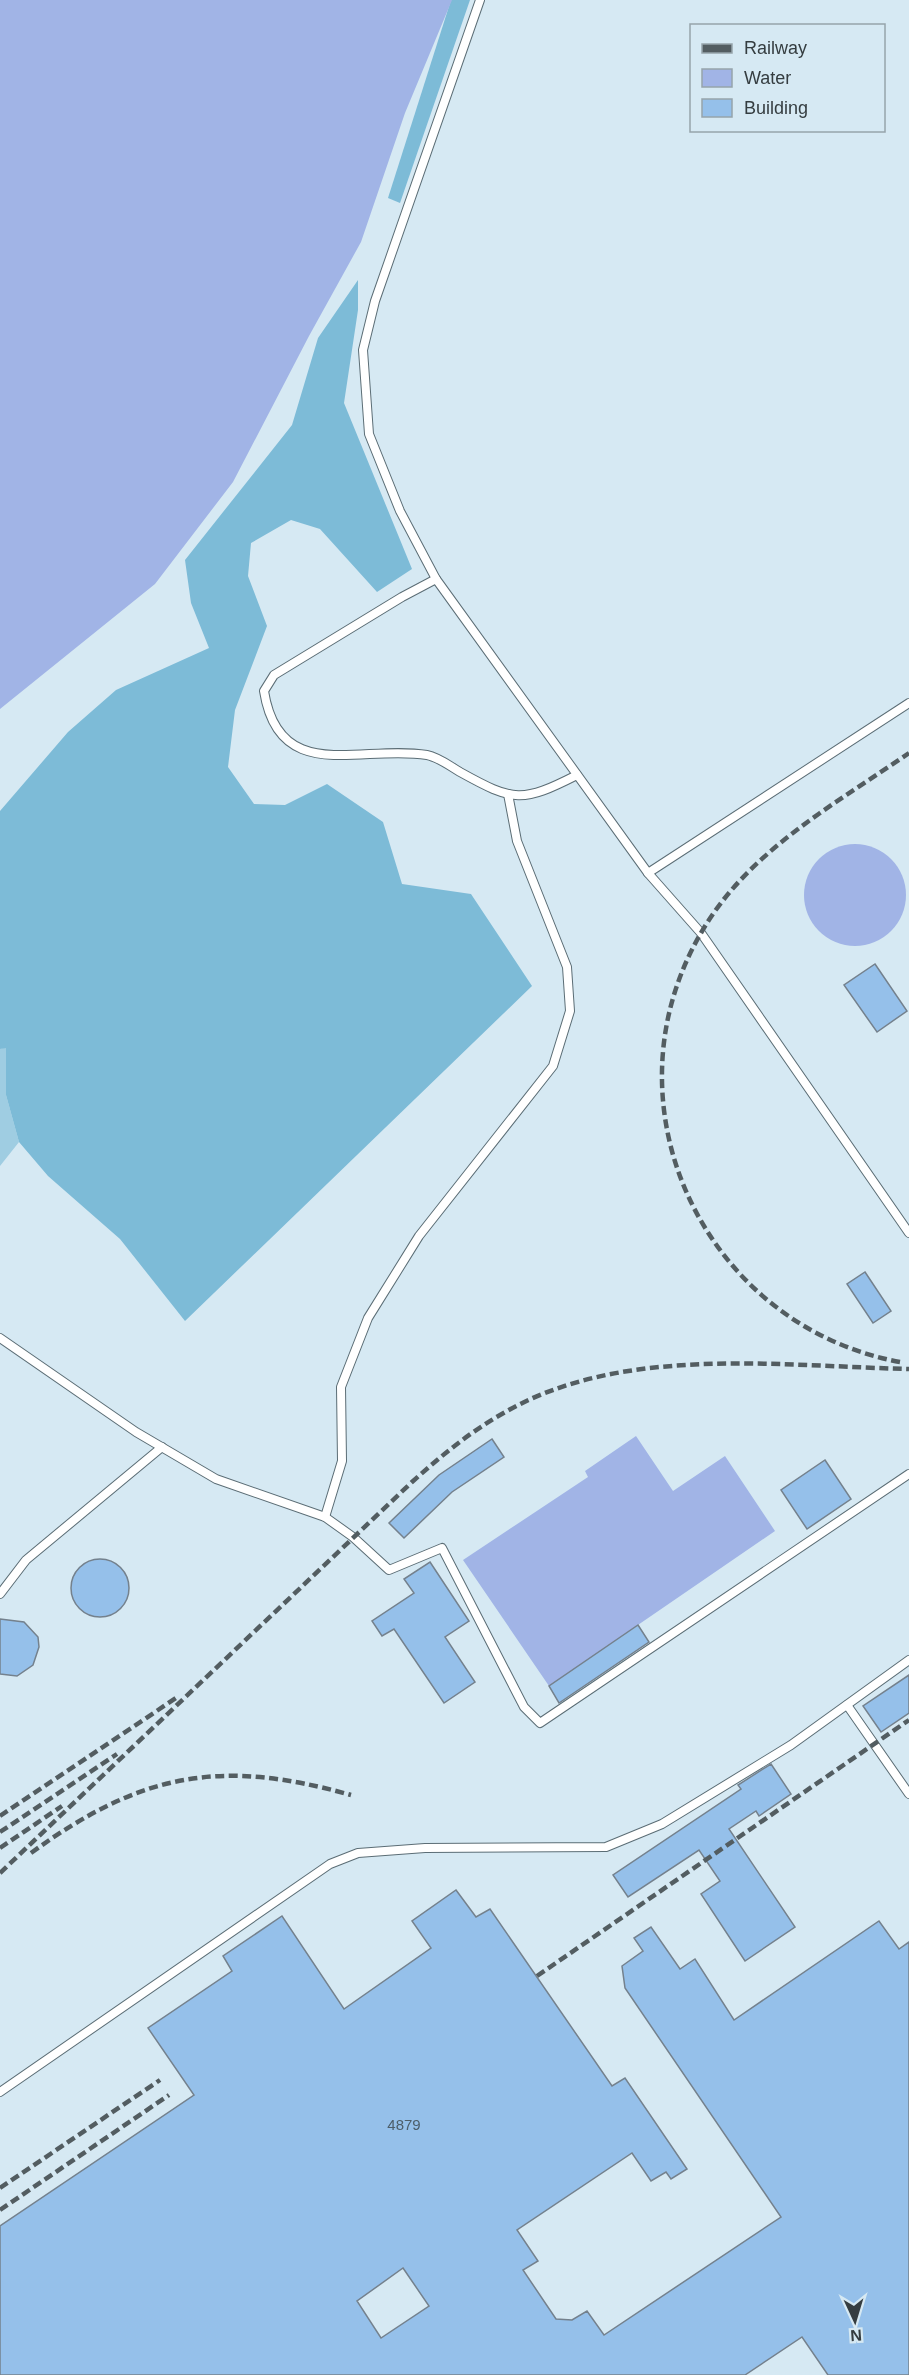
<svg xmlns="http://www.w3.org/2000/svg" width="909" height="2375" font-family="Helvetica,sans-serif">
	<rect width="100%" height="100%" fill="#d6e9f3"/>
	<polygon fill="#9fcde2" points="6,1047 6,1095 19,1142 0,1166 0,1049"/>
	<g fill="#7dbbd7">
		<polygon points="451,0 470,0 400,203 388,198"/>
		<polygon points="358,280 358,310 344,403 412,569 377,592 320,529 291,520 251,543 248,576 267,626 235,710 228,767 254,804 285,805 327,784 383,822 402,884 471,894 532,986 185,1321 120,1239 48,1176 19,1142 6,1095 6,1048 0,1049 0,811 68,732 116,690 209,648 191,603 185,560 292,425 318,338"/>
	</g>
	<g fill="#a1b4e6">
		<polygon points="0,0 452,0 405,113 361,242 309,336 233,482 155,584 0,709"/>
		<circle cx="855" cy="895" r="51"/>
		<polygon points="636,1436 673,1491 725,1456 775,1531 549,1686 463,1560 588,1477 585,1471"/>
	</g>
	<g fill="#95c0ea" stroke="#74818d" stroke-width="1.5" fill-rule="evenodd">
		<polygon points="875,964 907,1011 877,1032 844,985"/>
		<polygon points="865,1272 891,1311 873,1323 847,1284"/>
		<polygon points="492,1439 504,1457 452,1492 404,1538 389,1523 439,1475"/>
		<polygon points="825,1460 851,1499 807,1529 781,1490"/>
		<circle cx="100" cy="1588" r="29"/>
		<polygon points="430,1562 469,1621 445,1637 475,1682 444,1703 394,1629 382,1636 372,1621 414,1593 404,1579"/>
		<polygon points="0,1619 24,1622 38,1637 39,1647 33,1665 17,1676 0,1674"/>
		<polygon points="638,1625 649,1642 559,1703 549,1686"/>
		<polygon points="909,1675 909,1713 881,1732 863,1706"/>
		<polygon points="771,1764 791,1794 759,1816 756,1811 729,1829 795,1927 745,1961 701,1894 720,1881 699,1850 628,1897 613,1875 741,1789 738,1785"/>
		<path d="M 456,1890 L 476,1917 L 490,1909 L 612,2086 L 625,2078 L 687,2169 L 671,2179 L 666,2172 L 651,2181 L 632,2153 L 517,2230 L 538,2261 L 523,2270 L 556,2319 L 572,2320 L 587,2311 L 604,2335 L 781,2217 L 625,1988 L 622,1966 L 643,1951 L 634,1938 L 651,1927 L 680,1969 L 695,1959 L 734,2020 L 879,1921 L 899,1949 L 909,1942 L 909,2375 L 828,2375 L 802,2337 L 745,2375 L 0,2375 L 0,2226 L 194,2095 L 148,2028 L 232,1971 L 223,1956 L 282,1916 L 344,2009 L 431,1948 L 412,1921 ZM 403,2268 L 429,2306 L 381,2338 L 357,2301 Z"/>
	</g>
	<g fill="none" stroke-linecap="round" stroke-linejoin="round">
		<defs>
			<g id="service">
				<polyline points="480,0 375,301 363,350 369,434 400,511 436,579 648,873 701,933 909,1233"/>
				<path d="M 436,579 L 402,597 L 274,675 L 264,691 C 279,786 361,744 427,755 C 438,757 450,766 460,772 C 514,802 522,803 577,775"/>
				<polyline points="648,873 909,703"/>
				<polyline points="0,1338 136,1432 216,1479 325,1517 353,1537 389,1570 442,1548 524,1707 540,1723 909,1474"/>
				<polyline points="325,1517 342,1461 341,1387 368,1318 419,1236 553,1066 570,1011 567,967 517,841 508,794"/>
				<polyline points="0,1594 26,1560 162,1447"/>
				<polyline points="847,1705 909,1794"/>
				<polyline points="0,2092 330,1864 358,1853 425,1848 606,1847 662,1824 791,1745 909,1660"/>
			</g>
		</defs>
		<use href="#service" stroke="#5b6d75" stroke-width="10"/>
		<use href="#service" stroke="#fff" stroke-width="8"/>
		<g stroke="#535d61" stroke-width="4.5" stroke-dasharray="9 4.5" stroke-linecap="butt">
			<path d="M 900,1362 C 705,1326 600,1106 701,933 C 747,852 835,804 909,753"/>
			<polyline points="0,1816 176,1698"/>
			<polyline points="0,1832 117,1754"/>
			<polyline points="0,1848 62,1806"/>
			<path d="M 31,1853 C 141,1773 220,1758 351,1795"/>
			<path d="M 0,1873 L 412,1482 C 442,1455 471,1431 507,1411 C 624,1345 778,1366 909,1369"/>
			<polyline points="537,1976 909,1720"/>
			<polyline points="0,2188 160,2080"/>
			<polyline points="0,2210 169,2095"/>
		</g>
	</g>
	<g text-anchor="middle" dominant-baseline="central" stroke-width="6" stroke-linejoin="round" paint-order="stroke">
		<g font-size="15" fill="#4d5e6a">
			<text x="404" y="2124">4879</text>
		</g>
	</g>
	<rect x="690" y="24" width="195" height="108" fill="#d6e9f3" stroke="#96a4ab" stroke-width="1.5"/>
	<rect x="702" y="44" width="30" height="9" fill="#535d61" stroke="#96a4ab" stroke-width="1.5"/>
	<text x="744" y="54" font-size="18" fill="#353d40">Railway</text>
	<rect x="702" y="69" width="30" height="18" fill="#a1b4e6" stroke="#96a4ab" stroke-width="1.5"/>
	<text x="744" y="84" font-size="18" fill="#353d40">Water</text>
	<rect x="702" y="99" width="30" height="18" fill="#95c0ea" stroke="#96a4ab" stroke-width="1.5"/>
	<text x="744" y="114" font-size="18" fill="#353d40">Building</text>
	<g transform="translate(855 2321) rotate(176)" stroke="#d6e9f3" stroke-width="4.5" paint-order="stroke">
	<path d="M0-4.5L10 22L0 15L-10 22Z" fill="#353d40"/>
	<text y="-9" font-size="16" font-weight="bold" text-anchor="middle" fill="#353d40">N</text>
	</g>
</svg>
